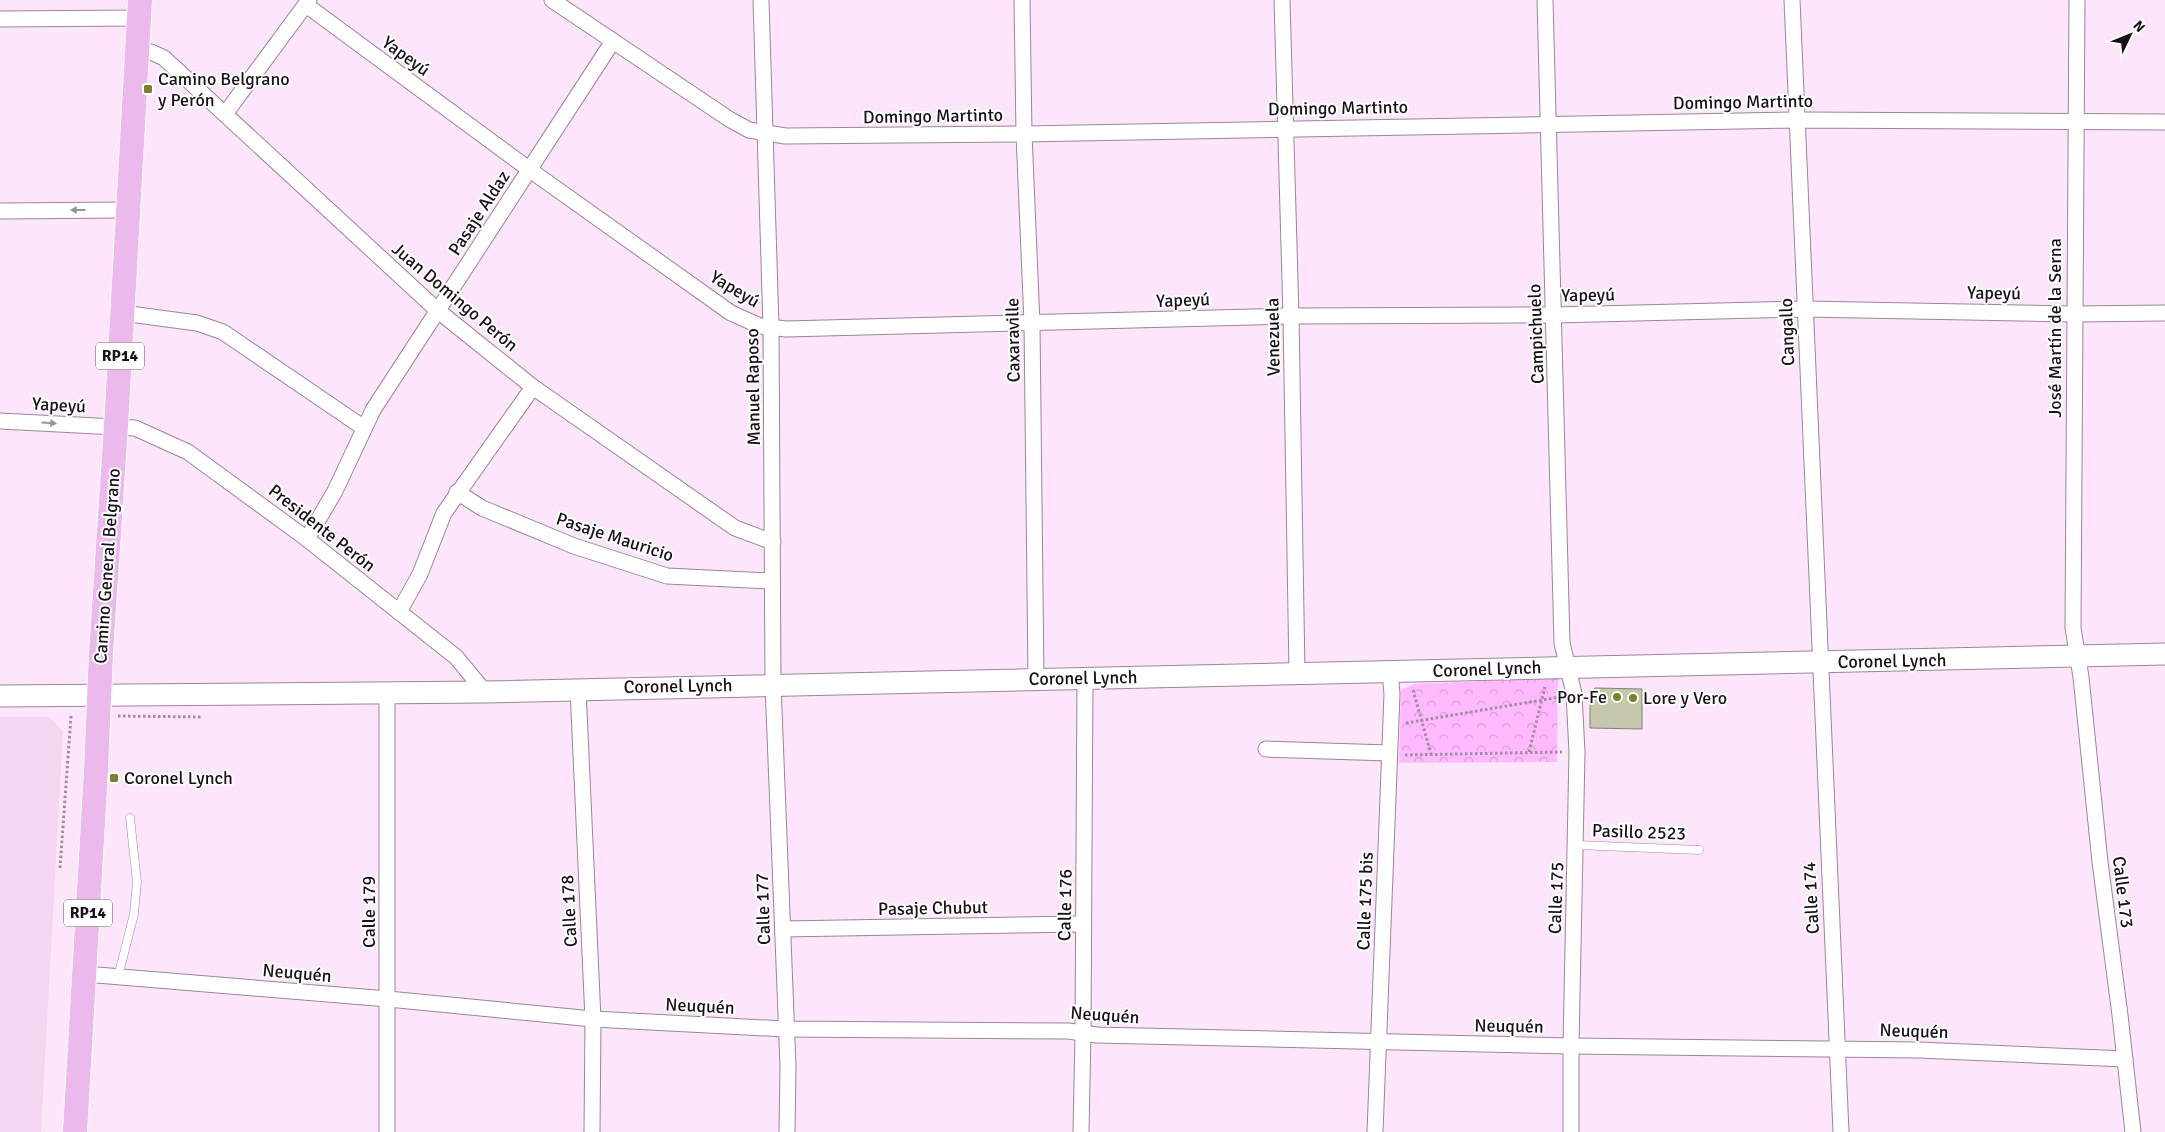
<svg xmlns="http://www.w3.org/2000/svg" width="2165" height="1132" font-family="Signika,sans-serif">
	<defs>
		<pattern id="forest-crowns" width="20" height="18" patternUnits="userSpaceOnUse" patternTransform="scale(1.25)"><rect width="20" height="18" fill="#ffb9fe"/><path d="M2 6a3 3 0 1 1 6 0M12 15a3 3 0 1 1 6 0" fill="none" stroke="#da9ed9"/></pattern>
	</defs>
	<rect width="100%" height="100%" fill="#fde6fc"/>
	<polygon fill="#f3d7f2" points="0,717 49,717 63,731 41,1132 0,1132"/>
	<polygon fill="url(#forest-crowns)" points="1558,678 1557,762 1399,763 1401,690 1415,684"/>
	<polygon fill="#c5c8ac" stroke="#808369" points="1595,688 1642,689 1642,729 1590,728 1590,695"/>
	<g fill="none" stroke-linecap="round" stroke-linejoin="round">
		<defs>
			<g id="service">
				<polyline points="1577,845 1699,850"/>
				<polyline points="118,977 134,914 137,882 130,818"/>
			</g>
			<g id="minor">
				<polyline points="552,0 729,119 749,130 785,136 1024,134 1798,120 2165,122"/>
				<polyline points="761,0 771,327 773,684 788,1066 787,1132"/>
				<polyline points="1022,0 1024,134 1032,323 1036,679"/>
				<polyline points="1282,0 1291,316 1297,673"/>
				<polyline points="1545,0 1562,643 1574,694 1577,752 1571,1046 1571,1132"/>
				<polyline points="1792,0 1841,1132"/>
				<polyline points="2077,0 2073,628 2081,677 2100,862 2120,1015 2133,1132"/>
				<polyline points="306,5 530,170 731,313 760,326 786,329 1291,316 1554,315 1804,309 2074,314 2165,313"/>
				<polyline points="0,19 139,18"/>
				<polyline points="137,49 151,52 164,58 437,310 533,387 735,528 773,542"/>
				<polyline points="225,114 309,0"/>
				<polyline points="0,211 127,210"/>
				<polyline points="122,313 197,323 223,332 364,428"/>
				<polyline points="0,421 135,428 188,452 307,539 456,657 485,692"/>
				<polyline points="457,492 482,508 574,546 667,576 771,581"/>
				<polyline points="307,539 335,491 373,410 613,41"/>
				<polyline points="399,612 420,574 444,513 533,387"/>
				<polyline points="578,689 593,1019 592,1132"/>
				<polyline points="387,692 387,1132"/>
				<polyline points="1266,749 1389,753"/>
				<polyline points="783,929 1083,924"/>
				<polyline points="85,974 388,999 593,1019 785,1029 1068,1031 1097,1035 1571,1046 1919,1050 2125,1059"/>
				<polyline points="1081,1132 1083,1033 1085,679"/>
				<polyline points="1375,1132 1392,694 1390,671"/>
			</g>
			<polyline id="secondary" points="0,696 485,692 2165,654"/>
			<polyline id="primary" points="75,1132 96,770 101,653 116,426 140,0"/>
		</defs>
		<use href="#service" stroke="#9a8599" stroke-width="9"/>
		<use href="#minor" stroke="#9a8599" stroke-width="17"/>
		<use href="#secondary" stroke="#9a8599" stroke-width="23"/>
		<use href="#primary" stroke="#fff" stroke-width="26"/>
		<g stroke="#9f8e9e" stroke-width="3" stroke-dasharray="2.5 2.5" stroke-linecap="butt">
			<polyline points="1413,690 1431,754"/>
			<polyline points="118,716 203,717"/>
			<polyline points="1406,723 1560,697"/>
			<polyline points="1529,752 1545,687"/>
			<polyline points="1405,755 1562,752"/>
			<polyline points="60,868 71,716"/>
		</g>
		<use href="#service" stroke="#fff" stroke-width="8"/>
		<use href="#minor" stroke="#fff" stroke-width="15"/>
		<use href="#secondary" stroke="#fff" stroke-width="21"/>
		<use href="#primary" stroke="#ecb9ec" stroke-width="24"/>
	</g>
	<defs><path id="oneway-solid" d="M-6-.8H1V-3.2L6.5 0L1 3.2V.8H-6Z" transform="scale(1.25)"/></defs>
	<g fill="#989498">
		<use href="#oneway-solid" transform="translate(78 210) rotate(180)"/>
		<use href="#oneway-solid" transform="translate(49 423) rotate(3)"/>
	</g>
	<g fill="#7c812b" stroke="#fff" stroke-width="2">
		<rect x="143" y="84" width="10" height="10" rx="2.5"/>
		<circle cx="1617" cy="697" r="5"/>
		<circle cx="1633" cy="698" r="5"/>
		<rect x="109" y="773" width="10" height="10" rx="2.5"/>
	</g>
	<g text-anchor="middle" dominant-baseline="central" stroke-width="4" stroke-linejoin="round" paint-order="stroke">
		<g fill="#fff" stroke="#5e585e" stroke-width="1">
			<rect x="96" y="342.5" width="48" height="27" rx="4"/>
			<rect x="64" y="899.5" width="48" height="27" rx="4"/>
		</g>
		<g font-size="16" font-weight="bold" fill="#191119">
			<text x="120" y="356">RP14</text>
			<text x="88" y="913">RP14</text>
		</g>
		<g font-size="18" fill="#191119" stroke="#fff">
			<text transform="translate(406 56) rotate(36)">Yapeyú</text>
			<text transform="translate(1743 102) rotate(-1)">Domingo Martinto</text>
			<text transform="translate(1338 108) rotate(-1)">Domingo Martinto</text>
			<text transform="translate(933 116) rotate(-1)">Domingo Martinto</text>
			<text transform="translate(479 213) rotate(-57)">Pasaje Aldaz</text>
			<text transform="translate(735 289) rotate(31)">Yapeyú</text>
			<text transform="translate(1994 293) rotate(1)">Yapeyú</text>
			<text transform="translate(1588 295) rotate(-1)">Yapeyú</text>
			<text transform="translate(455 297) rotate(40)">Juan Domingo Perón</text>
			<text transform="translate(1183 300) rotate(-2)">Yapeyú</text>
			<text transform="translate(2055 328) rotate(-90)">José Martín de la Serna</text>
			<text transform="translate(1787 332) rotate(-92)">Cangallo</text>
			<text transform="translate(1536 334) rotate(-92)">Campichuelo</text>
			<text transform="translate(1273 337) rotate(-91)">Venezuela</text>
			<text transform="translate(1013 340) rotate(-91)">Caxaraville</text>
			<text transform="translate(753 387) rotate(-91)">Manuel Raposo</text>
			<text transform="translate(59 405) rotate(3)">Yapeyú</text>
			<text transform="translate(322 528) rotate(38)">Presidente Perón</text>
			<text transform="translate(615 537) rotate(18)">Pasaje Mauricio</text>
			<text transform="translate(107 566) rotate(-86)">Camino General Belgrano</text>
			<text transform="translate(1892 661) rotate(-1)">Coronel Lynch</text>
			<text transform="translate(1487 669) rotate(-2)">Coronel Lynch</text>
			<text transform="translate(1083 678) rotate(-1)">Coronel Lynch</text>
			<text transform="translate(678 686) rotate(-1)">Coronel Lynch</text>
			<text transform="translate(1639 832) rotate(2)">Pasillo 2523</text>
			<text transform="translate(2123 892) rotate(83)">Calle 173</text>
			<text transform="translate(1556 898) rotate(-88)">Calle 175</text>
			<text transform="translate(1811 898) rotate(-93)">Calle 174</text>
			<text transform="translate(1365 901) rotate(-88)">Calle 175 bis</text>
			<text transform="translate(1065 905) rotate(-89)">Calle 176</text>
			<text transform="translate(933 908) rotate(-1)">Pasaje Chubut</text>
			<text transform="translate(763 909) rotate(-92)">Calle 177</text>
			<text transform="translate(569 911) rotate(-93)">Calle 178</text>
			<text transform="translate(369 912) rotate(-90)">Calle 179</text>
			<text transform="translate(297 973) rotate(5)">Neuquén</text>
			<text transform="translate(700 1006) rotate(3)">Neuquén</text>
			<text transform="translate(1105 1015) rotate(4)">Neuquén</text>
			<text transform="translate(1509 1026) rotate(1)">Neuquén</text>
			<text transform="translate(1914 1031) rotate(2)">Neuquén</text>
		</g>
		<g font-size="18" fill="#191119" stroke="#fff" text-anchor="start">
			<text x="158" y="79">Camino Belgrano<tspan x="158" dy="21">y Perón</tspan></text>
			<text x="1607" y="697" text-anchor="end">Por-Fe</text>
			<text x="1643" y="698">Lore y Vero</text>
			<text x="124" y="778">Coronel Lynch</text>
		</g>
	</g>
	<g transform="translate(2130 35) rotate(47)" stroke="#ffffff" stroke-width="4" paint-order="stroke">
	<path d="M0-4L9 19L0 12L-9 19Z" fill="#191119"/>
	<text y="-8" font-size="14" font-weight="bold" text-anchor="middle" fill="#191119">N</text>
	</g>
</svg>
